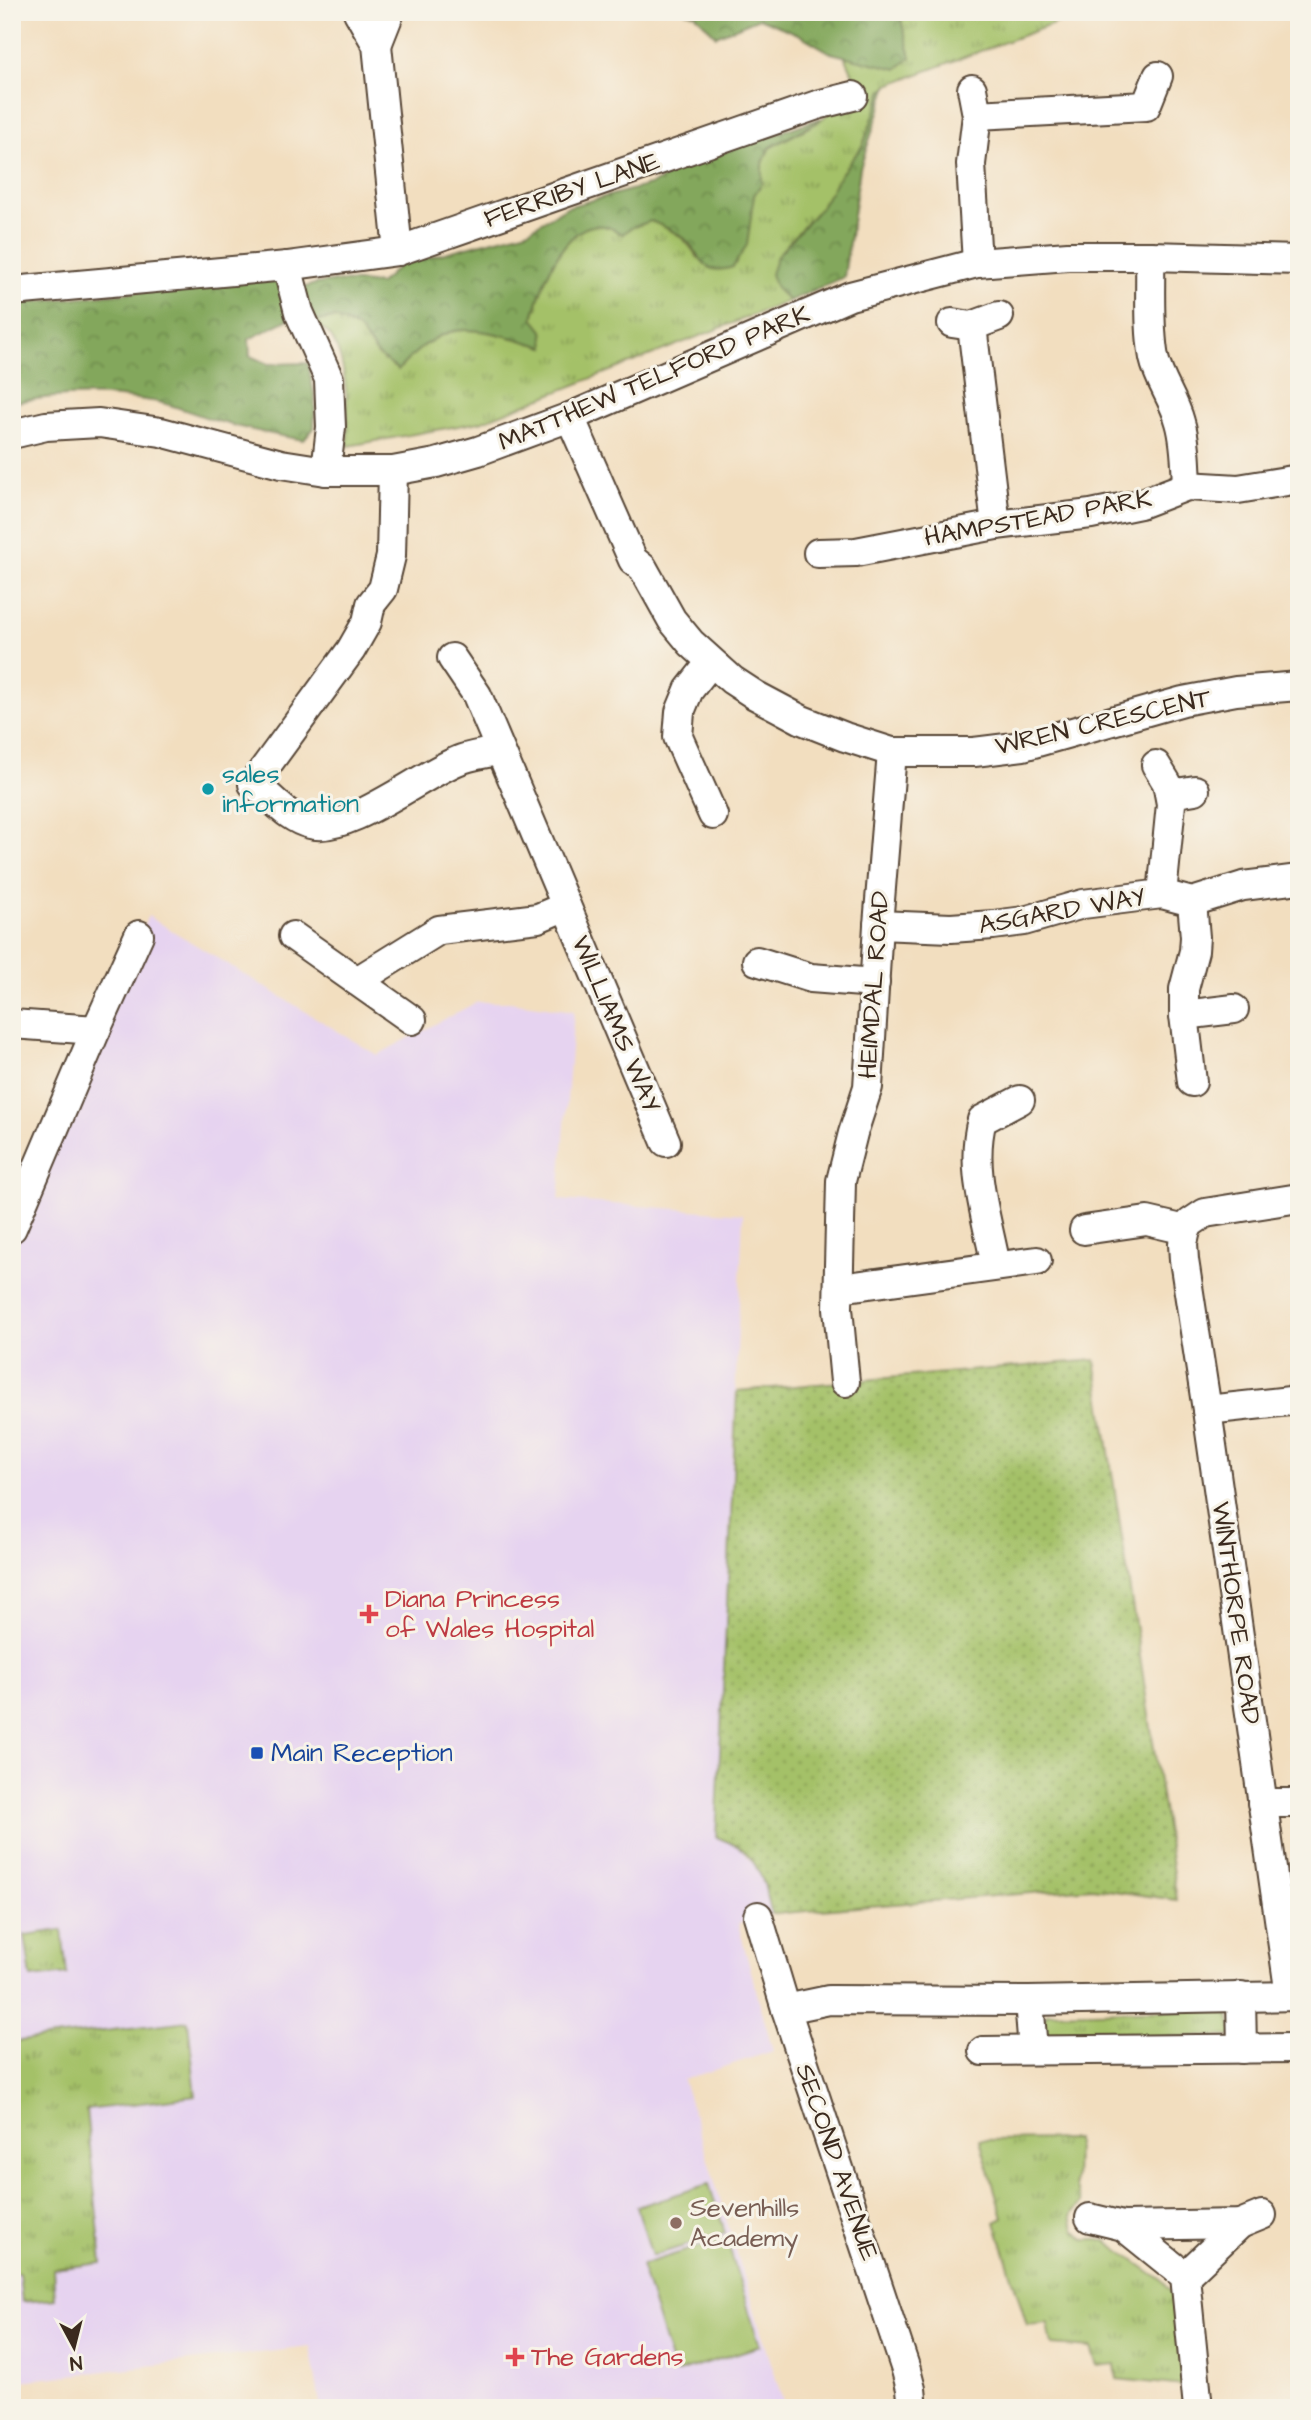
<svg xmlns="http://www.w3.org/2000/svg" width="1311" height="2420" font-family="'Architects Daughter',sans-serif">
	<defs>
		<pattern id="grass-tufts" width="24" height="20" patternUnits="userSpaceOnUse" patternTransform="scale(1.75)"><rect width="24" height="20" fill="#a4c168"/><path d="M3 7l-1-3M5 7V3M7 7l1-3M15 17l-1-3M17 17v-4M19 17l1-3" fill="none" stroke="#879d55"/></pattern>
		<pattern id="forest-crowns" width="20" height="18" patternUnits="userSpaceOnUse" patternTransform="scale(1.75)"><rect width="20" height="18" fill="#83a75c"/><path d="M2 6a3 3 0 1 1 6 0M12 15a3 3 0 1 1 6 0" fill="none" stroke="#6c884b"/></pattern>
		<pattern id="park-dots" width="8" height="8" patternUnits="userSpaceOnUse" patternTransform="scale(1.75)"><rect width="8" height="8" fill="#a4c168"/><path d="M2 2h.1M6 6h.1" fill="none" stroke="#879d55" stroke-width="1.8" stroke-linecap="round"/></pattern>
	</defs>
	<rect width="100%" height="100%" fill="#f7f3e8"/>
	<filter id="ink" filterUnits="userSpaceOnUse"><feTurbulence type="fractalNoise" baseFrequency=".0143" numOctaves="2"/><feDisplacementMap in="SourceGraphic" scale="14" xChannelSelector="R" yChannelSelector="G"/><feConvolveMatrix kernelMatrix="1 2 1 2 8 2 1 2 1" color-interpolation-filters="sRGB"/></filter>
	<filter id="wash" filterUnits="userSpaceOnUse"><feTurbulence type="fractalNoise" baseFrequency=".00686" numOctaves="4" result="noise"/><feDisplacementMap in="SourceGraphic" scale="28" xChannelSelector="R" yChannelSelector="G"/><feGaussianBlur stdDeviation="1.57" result="paint"/><feColorMatrix in="noise" values="0 0 0 0 0 0 0 0 0 0 0 0 0 0 0 0 0 1.4 0 .05"/><feComposite in="paint" operator="in"/></filter>
	<g filter="url(#wash)">
		<rect width="100%" height="100%" fill="#f2debf"/>
		<polygon fill="#e6d3f0" points="148,916 377,1055 477,1002 509,1002 574,1011 559,1200 743,1214 716,1837 739,1847 758,1869 768,1893 771,1914 738,1924 773,2051 683,2080 785,2408 321,2408 310,2347 12,2382 12,1215 15,1215"/>
		<g fill="url(#grass-tufts)" stroke="#707643" stroke-width="2">
			<path d="M 887,12 L 1086,12 L 888,85 L 883,90 L 863,145 L 841,174 L 821,207 L 777,256 L 776,288 L 789,301 L 480,422 L 348,446 C 347,414 349,366 332,338 C 329,331 317,326 310,322 L 335,318 L 358,328 L 378,355 L 398,370 C 412,355 427,340 447,333 C 473,323 519,340 545,347 L 543,331 L 533,319 C 542,282 571,199 622,234 L 633,227 L 651,221 C 674,231 684,236 698,258 L 750,214 L 754,195 L 762,183 L 762,166 L 769,148 L 817,123 L 859,88 L 841,47 Z"/>
			<polygon points="62,1930 67,1974 31,1978 25,1935"/>
			<polygon points="1228,2009 1233,2036 1046,2038 1042,2024 1047,2013"/>
			<polygon points="188,2021 196,2096 86,2110 102,2263 53,2269 55,2299 22,2302 19,2273 12,2273 12,2042"/>
			<polygon points="1076,2139 1075,2185 1081,2203 1071,2215 1074,2229 1085,2240 1105,2240 1164,2282 1174,2295 1184,2386 1117,2379 1115,2364 1097,2366 1091,2348 1052,2345 1048,2323 1027,2325 995,2222 1003,2218 980,2140"/>
		</g>
		<g fill="url(#forest-crowns)" stroke="#5f683d" stroke-width="2">
			<polygon points="685,12 899,12 911,57 897,69 831,53 798,34 759,18 716,36 695,14"/>
			<polygon points="888,85 860,168 844,277 789,301 776,288 771,274 777,256 821,207 841,174 863,145 883,90"/>
			<path d="M 821,118 L 817,122 L 769,148 L 762,166 L 762,183 L 754,195 L 747,245 L 733,267 C 700,277 705,258 686,240 C 677,231 662,226 651,221 L 633,227 L 622,234 C 571,199 542,282 533,318 L 543,331 L 545,347 C 519,340 473,323 447,333 C 427,340 412,355 398,370 L 378,355 L 358,328 L 335,318 L 310,322 L 303,288 C 322,279 358,281 380,284 L 400,265 L 527,231 L 567,207 L 653,184 L 689,164 Z"/>
			<path d="M 268,279 L 278,282 L 289,319 L 249,339 L 250,356 L 268,364 L 308,363 L 315,399 L 314,428 L 304,440 C 274,435 244,429 214,420 C 194,414 173,404 152,401 C 104,393 60,393 12,403 L 12,304 Z"/>
		</g>
		<path fill="url(#park-dots)" stroke="#707643" stroke-width="2" d="M 1095,1360 L 1177,1900 L 1093,1888 L 771,1914 C 768,1891 758,1858 737,1846 C 730,1842 723,1840 716,1837 L 737,1391 Z"/>
		<g fill="#a4c168" stroke="#707643" stroke-width="2">
			<polygon points="709,2184 725,2233 652,2256 637,2207"/>
			<polygon points="726,2238 760,2346 675,2373 641,2265"/>
		</g>
	</g>
	<g filter="url(#ink)">
		<g fill="none" stroke-linecap="round" stroke-linejoin="round">
			<defs>
				<g id="minor">
					<polyline points="358,12 377,45 398,251"/>
					<polyline points="377,45 390,12"/>
					<polyline points="972,89 977,115 1146,106 1158,76"/>
					<polyline points="977,115 971,164 977,263"/>
					<path d="M 1150,256 C 1151,289 1148,325 1154,358 C 1159,381 1174,399 1180,422 C 1186,442 1186,465 1187,486"/>
					<polyline points="287,266 299,312 329,379 331,427 326,471"/>
					<polyline points="12,291 287,266 398,251 817,105 853,96"/>
					<polyline points="952,323 972,326 999,316"/>
					<polyline points="972,326 996,525"/>
					<polyline points="570,417 633,560 643,568 672,620 691,643 732,680 755,695 802,720 845,737 892,752 974,752 1023,746 1183,701 1236,691 1299,686"/>
					<polyline points="12,434 46,426 99,423 161,432 281,464 326,471 393,471 436,463 478,451 570,417 850,296 977,263 1068,256 1150,256 1299,260"/>
					<path d="M 393,471 L 391,556 L 383,589 L 371,604 L 367,622 L 351,650 L 253,784 C 273,797 286,818 310,824 C 348,835 424,772 462,759 C 474,755 487,753 499,751"/>
					<polyline points="818,553 856,552 996,525 1091,514 1140,504 1187,486 1238,489 1299,479"/>
					<polyline points="452,658 477,695 666,1142"/>
					<polyline points="711,662 689,690 680,712 678,737 713,815"/>
					<polyline points="1156,765 1167,783 1171,804 1162,894"/>
					<polyline points="1171,794 1195,790"/>
					<polyline points="1192,902 1243,886 1299,879"/>
					<polyline points="878,925 951,928 993,925 1024,921 1083,904 1162,894 1192,902 1195,937 1194,951 1184,989 1184,1015 1234,1009"/>
					<polyline points="293,936 412,1020"/>
					<polyline points="757,961 811,978 875,983"/>
					<polyline points="357,981 439,930 538,918 566,906"/>
					<polyline points="1184,1015 1192,1082"/>
					<polyline points="12,1024 96,1030"/>
					<polyline points="12,1228 96,1030 139,935"/>
					<polyline points="1084,1230 1147,1221 1186,1230 1190,1223 1205,1213 1299,1198"/>
					<polyline points="1186,1230 1183,1244 1184,1260 1207,1410 1290,1996"/>
					<path d="M 996,1266 C 987,1218 969,1167 982,1120 L 1020,1100"/>
					<polyline points="840,1288 1037,1261"/>
					<polyline points="845,1382 838,1308 841,1181 853,1133 868,1087 878,925 892,752"/>
					<polyline points="1207,1410 1299,1400"/>
					<polyline points="1262,1803 1299,1803"/>
					<polyline points="758,1916 786,2009 906,2370 911,2389 913,2408"/>
					<polyline points="1241,1996 1242,2049"/>
					<polyline points="1029,2001 1033,2050"/>
					<polyline points="786,2009 829,2000 1029,2001 1299,1996"/>
					<polyline points="983,2051 1299,2048"/>
					<polyline points="1090,2218 1123,2226 1185,2276 1198,2408"/>
					<polyline points="1123,2226 1240,2224 1262,2215"/>
					<polyline points="1185,2276 1240,2224"/>
				</g>
			</defs>
			<use href="#minor" stroke="#564536" stroke-width="32"/>
			<use href="#minor" stroke="#fff" stroke-width="28"/>
		</g>
	</g>
	<circle fill="#0f9aa8" stroke="#f7f3e8" stroke-width="2.5" cx="208" cy="789" r="7"/>
	<g fill="#e0444e" stroke="#f7f3e8" stroke-width="2.5">
		<path d="M365.5 1603.5h7v7h7v7h-7v7h-7v-7h-7v-7h7z"/>
		<path d="M511.5 2346.5h7v7h7v7h-7v7h-7v-7h-7v-7h7z"/>
	</g>
	<rect fill="#1a4fb4" stroke="#f7f3e8" stroke-width="2.5" x="250" y="1746" width="14" height="14" rx="3.5"/>
	<circle fill="#8d6e63" stroke="#f7f3e8" stroke-width="2.5" cx="676" cy="2223" r="7"/>
	<g text-anchor="middle" dominant-baseline="central" stroke-width="6" stroke-linejoin="round" paint-order="stroke">
		<g font-size="26" fill="#3b2a1e" stroke="#f7f3e8">
			<text transform="translate(572 190) rotate(-19)">FERRIBY LANE</text>
			<text transform="translate(654 378) rotate(-23)">MATTHEW TELFORD PARK</text>
			<text transform="translate(1038 518) rotate(-10)">HAMPSTEAD PARK</text>
			<text transform="translate(1103 722) rotate(-13)">WREN CRESCENT</text>
			<text transform="translate(1062 911) rotate(-10)">ASGARD WAY</text>
			<text transform="translate(874 985) rotate(-86)">HEIMDAL ROAD</text>
			<text transform="translate(616 1024) rotate(67)">WILLIAMS WAY</text>
			<text transform="translate(1236 1613) rotate(82)">WINTHORPE ROAD</text>
			<text transform="translate(837 2162) rotate(71)">SECOND AVENUE</text>
		</g>
		<g font-size="26" fill="#0d838f" stroke="#f7f3e8" text-anchor="start">
			<text x="222" y="774">sales<tspan x="222" dy="30">information</tspan></text>
		</g>
		<g font-size="26" fill="#be3a42" stroke="#f7f3e8" text-anchor="start">
			<text x="385" y="1599">Diana Princess<tspan x="385" dy="30">of Wales Hospital</tspan></text>
			<text x="531" y="2357">The Gardens</text>
		</g>
		<g font-size="26" fill="#164399" stroke="#f7f3e8" text-anchor="start">
			<text x="271" y="1753">Main Reception</text>
		</g>
		<g font-size="26" fill="#785e54" stroke="#f7f3e8" text-anchor="start">
			<text x="690" y="2208">Sevenhills<tspan x="690" dy="30">Academy</tspan></text>
		</g>
	</g>
	<rect width="1311" height="2420" fill="none" stroke="#f7f3e8" stroke-width="42"/>
	<g transform="translate(74 2347) rotate(173)" stroke="#f7f3e8" stroke-width="5" paint-order="stroke">
	<path d="M0-5L12 26L0 18L-12 26Z" fill="#3b2a1e"/>
	<text y="-10" font-size="19" font-weight="bold" text-anchor="middle" fill="#3b2a1e">N</text>
	</g>
</svg>
